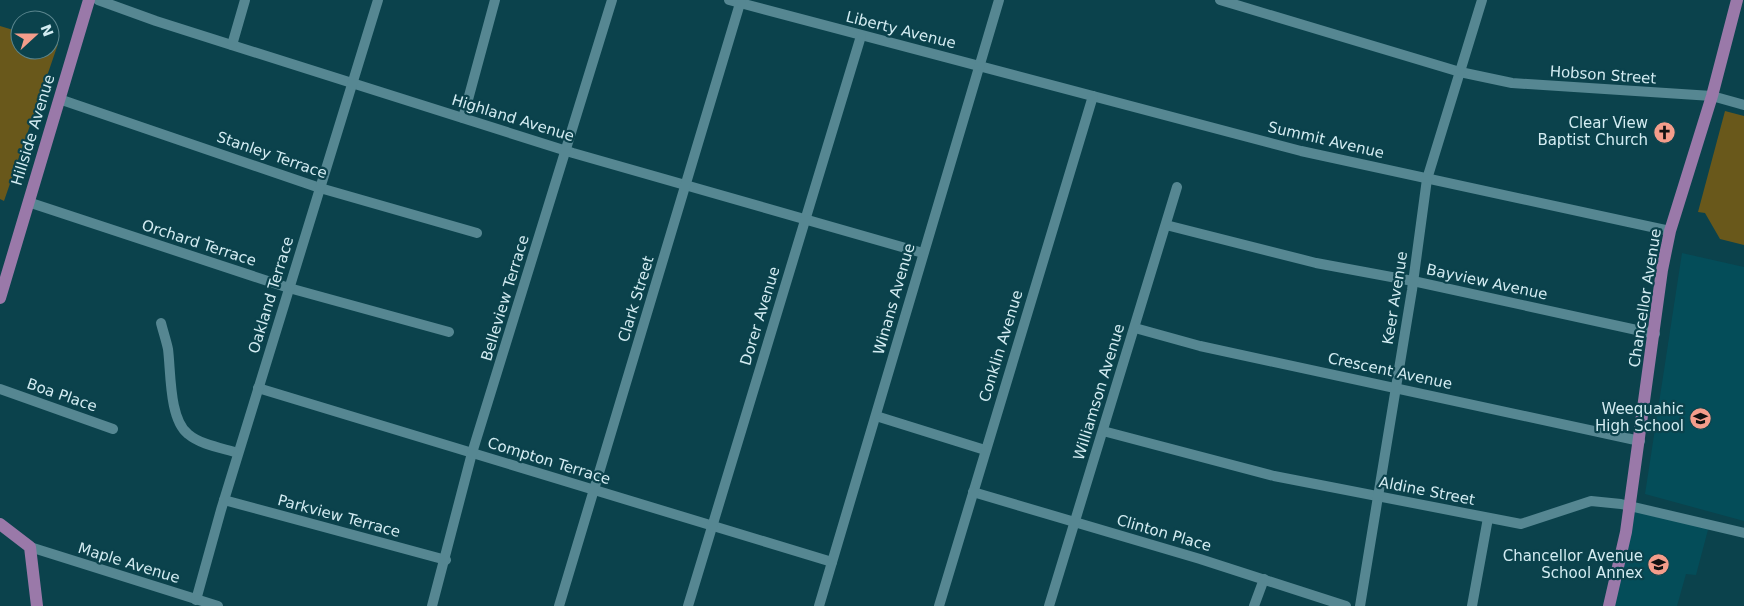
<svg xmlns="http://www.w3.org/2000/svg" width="1744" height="606" font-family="'DejaVu Sans',sans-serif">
	<rect width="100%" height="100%" fill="#0b424c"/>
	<g fill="#044d59">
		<polygon points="1682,253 1744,267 1744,521 1645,494"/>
		<polygon points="1630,506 1709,526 1696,575 1686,574 1677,606 1610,606"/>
	</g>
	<g fill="#69581b">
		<polygon points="0,26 20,32 20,50 50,50 50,42 58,44 4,201 0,199"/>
		<polygon points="1725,111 1744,116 1744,245 1720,239 1705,213 1698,212"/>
	</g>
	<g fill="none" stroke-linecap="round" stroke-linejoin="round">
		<g stroke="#568792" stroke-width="10">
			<polyline points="98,0 156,21 573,153 923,253"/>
			<polyline points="729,0 1301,151 1670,231"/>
			<polyline points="1220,0 1460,72 1512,83 1712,96 1744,105"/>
			<polyline points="232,45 245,0"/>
			<polyline points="59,99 320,188 477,233"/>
			<polyline points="463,118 495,0"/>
			<polyline points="28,202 289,288 449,332"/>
			<polyline points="1166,225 1316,263 1413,281 1655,334"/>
			<path d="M 161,323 C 163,331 166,340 168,349 C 171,372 169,419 188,434 C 201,445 222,448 238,453"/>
			<polyline points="1135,328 1200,346 1640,441"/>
			<polyline points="258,388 832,562"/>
			<polyline points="0,389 113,429"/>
			<polyline points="876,416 985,450"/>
			<polyline points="1103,431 1274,476 1521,524 1591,501 1621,504 1744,533"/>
			<polyline points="973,492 1200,559 1346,606"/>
			<polyline points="224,500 446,560"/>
			<polyline points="30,547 218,606"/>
			<polyline points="196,600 221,510 378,0"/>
			<polyline points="432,606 472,453 612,0"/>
			<polyline points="559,606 741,0"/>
			<polyline points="688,606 861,36"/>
			<polyline points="819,606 999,0"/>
			<polyline points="939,606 1093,96"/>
			<polyline points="1049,606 1177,187"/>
			<polyline points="1254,606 1264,579"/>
			<polyline points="1360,606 1412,290 1427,179 1482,0"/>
			<polyline points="1472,606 1488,518"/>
		</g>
		<g stroke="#9a79a9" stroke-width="12">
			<polyline points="0,298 89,0"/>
			<polyline points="0,524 30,547 37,606"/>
			<polyline points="1609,606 1626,532 1662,270 1670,231 1712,96 1737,0"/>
		</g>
	</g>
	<defs>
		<symbol id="church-disc" viewBox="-11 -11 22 22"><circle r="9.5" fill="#f49d8b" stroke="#0b424c"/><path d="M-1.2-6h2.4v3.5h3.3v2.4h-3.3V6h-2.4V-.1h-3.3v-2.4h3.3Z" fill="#111"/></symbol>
		<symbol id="school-disc" viewBox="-11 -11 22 22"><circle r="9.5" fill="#f49d8b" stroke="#0b424c"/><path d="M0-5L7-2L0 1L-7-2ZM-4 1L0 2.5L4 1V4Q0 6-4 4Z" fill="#111"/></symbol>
	</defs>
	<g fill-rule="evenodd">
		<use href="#church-disc" x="1652" y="120" width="25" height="25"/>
		<use href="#school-disc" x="1688" y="406" width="25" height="25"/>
		<use href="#school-disc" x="1646" y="552" width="25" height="25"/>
	</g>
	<g text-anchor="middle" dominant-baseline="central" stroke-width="4.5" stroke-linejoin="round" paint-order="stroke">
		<g font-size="15" fill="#d3ecf2" stroke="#0b424c">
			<text transform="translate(901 30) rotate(14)">Liberty Avenue</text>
			<text transform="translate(1603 75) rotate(4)">Hobson Street</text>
			<text transform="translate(513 118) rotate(17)">Highland Avenue</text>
			<text transform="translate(33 130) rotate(-73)">Hillside Avenue</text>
			<text transform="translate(1326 140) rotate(13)">Summit Avenue</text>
			<text transform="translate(272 155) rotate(19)">Stanley Terrace</text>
			<text transform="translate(199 243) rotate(18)">Orchard Terrace</text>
			<text transform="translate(1487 282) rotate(12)">Bayview Avenue</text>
			<text transform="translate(271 295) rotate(-73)">Oakland Terrace</text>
			<text transform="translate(505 298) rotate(-73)">Belleview Terrace</text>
			<text transform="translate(1395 298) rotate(-81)">Keer Avenue</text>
			<text transform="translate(1645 298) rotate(-81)">Chancellor Avenue</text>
			<text transform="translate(636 299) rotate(-73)">Clark Street</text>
			<text transform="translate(894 299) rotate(-74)">Winans Avenue</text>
			<text transform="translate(760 316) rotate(-73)">Dorer Avenue</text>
			<text transform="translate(1001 346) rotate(-73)">Conklin Avenue</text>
			<text transform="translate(1390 371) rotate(12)">Crescent Avenue</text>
			<text transform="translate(1099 392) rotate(-73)">Williamson Avenue</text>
			<text transform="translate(62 395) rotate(19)">Boa Place</text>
			<text transform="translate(549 461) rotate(17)">Compton Terrace</text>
			<text transform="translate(1427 491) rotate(11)">Aldine Street</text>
			<text transform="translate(339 516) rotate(15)">Parkview Terrace</text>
			<text transform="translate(1164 533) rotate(16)">Clinton Place</text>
			<text transform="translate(129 563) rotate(17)">Maple Avenue</text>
		</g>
		<g font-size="15" fill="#d3ecf2" stroke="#0b424c" text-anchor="end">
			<text x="1648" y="123">Clear View<tspan x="1648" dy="17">Baptist Church</tspan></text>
			<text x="1684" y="409">Weequahic<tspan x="1684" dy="17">High School</tspan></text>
			<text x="1643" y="556">Chancellor Avenue<tspan x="1643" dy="17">School Annex</tspan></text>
		</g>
	</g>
	<g transform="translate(35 35) rotate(69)"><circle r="24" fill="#0b424c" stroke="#5b868e"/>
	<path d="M0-4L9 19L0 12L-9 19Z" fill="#f49d8b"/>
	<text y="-8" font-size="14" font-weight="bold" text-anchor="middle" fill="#d3ecf2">N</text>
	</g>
</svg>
